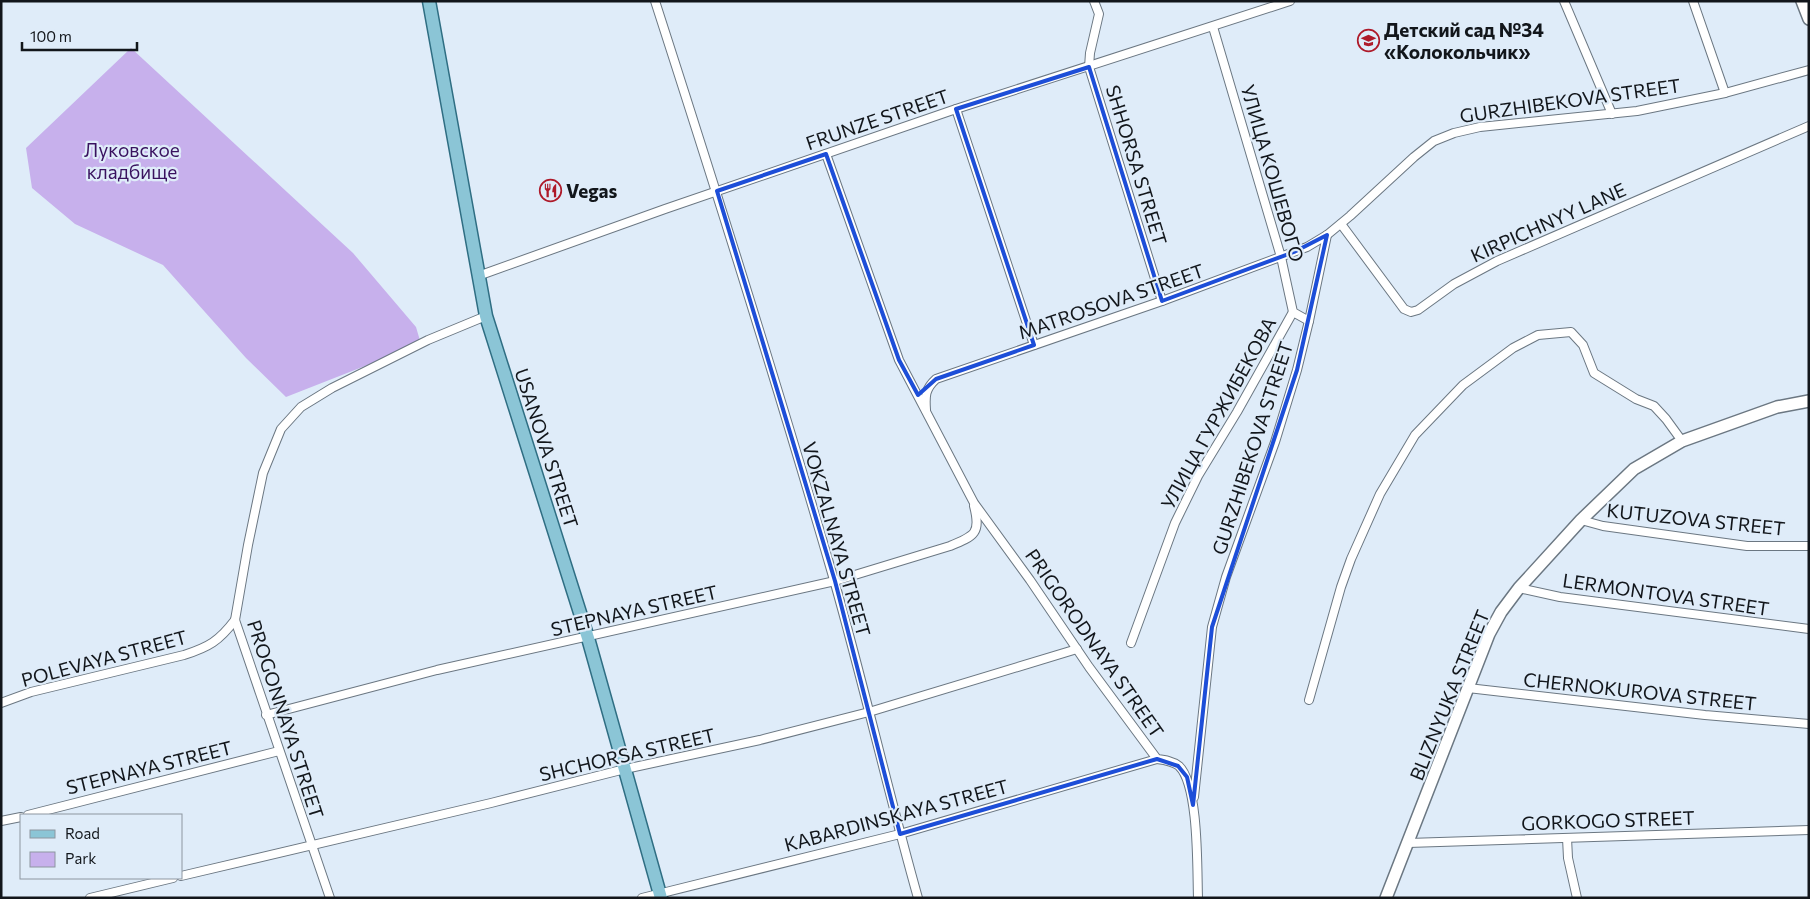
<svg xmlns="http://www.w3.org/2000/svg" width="1810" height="899" font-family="Commissioner,sans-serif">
	<rect width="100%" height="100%" fill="#dfecf9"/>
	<polygon fill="#c7b0ec" points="131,48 353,253 416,327 421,344 286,397 246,358 163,265 75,224 32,188 26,148"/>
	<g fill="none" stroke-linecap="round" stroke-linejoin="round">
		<defs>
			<g id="street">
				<path d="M 655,1 C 717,193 778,386 834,580 C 864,685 888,792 918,898"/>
				<polyline points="1094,1 1099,14 1090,53 1089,67 1162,301"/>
				<polyline points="1564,1 1612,114"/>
				<polyline points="1693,1 1725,93"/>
				<polyline points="1213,27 1281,257 1293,312 1309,321"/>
				<polyline points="956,109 1034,345"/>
				<path d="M 826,154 L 899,360 L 974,503 L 1030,580 L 1089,667 L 1157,759 C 1165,760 1173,761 1179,766 C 1199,785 1197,869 1198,898"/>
				<polyline points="1341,224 1404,309 1411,312 1418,310 1454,284 1497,261 1809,126"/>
				<polyline points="478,276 665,209 956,109 1290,1"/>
				<path d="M 926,410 C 925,396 925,389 936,379 L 1162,301 L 1307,247 L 1327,235 L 1350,216 L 1414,157 L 1434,141 L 1454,133 L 1480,127 L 1637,111 L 1725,93 L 1809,70"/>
				<polyline points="1581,520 1603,526 1747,546 1809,546"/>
				<polyline points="1519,588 1560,597 1809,629"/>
				<polyline points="1131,643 1175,523 1198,476 1237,412 1293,312"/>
				<polyline points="1468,688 1705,715 1809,724"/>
				<polyline points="1309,700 1341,587 1351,559 1380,494 1415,435 1463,385 1513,348 1538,335 1571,332 1583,345 1594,373 1636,399 1654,406 1666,419 1682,441"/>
				<path d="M 1,703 L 31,692 L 184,655 C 209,647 219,641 235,620"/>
				<path d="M 266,715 L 437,670 L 835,581 L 950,546 C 975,536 981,533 974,506"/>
				<polyline points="1194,797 1212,627 1226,577 1275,442 1297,370 1309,321 1327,235"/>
				<polyline points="28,815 279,751"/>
				<polyline points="1,821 21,817"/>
				<polyline points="1567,838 1568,858 1577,898"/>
				<polyline points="1408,843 1809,830"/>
				<polyline points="181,876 491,803 625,769 760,740 869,712 1077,649"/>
				<polyline points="90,898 173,878"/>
				<polyline points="330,898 235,620 248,545 263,473 281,429 301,407 332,388 428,340 486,316"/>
				<polyline points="642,898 900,834 1157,759"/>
			</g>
			<g id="secondary">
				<polyline points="1802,1 1809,19"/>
				<polyline points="1386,898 1489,634 1501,612 1519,588 1581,520 1634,469 1682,441 1777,407 1809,401"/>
			</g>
			<polyline id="primary" points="429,1 486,316 588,638 661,898"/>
		</defs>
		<use href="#street" stroke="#6b7782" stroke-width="10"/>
		<use href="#secondary" stroke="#6b7782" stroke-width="14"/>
		<use href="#primary" stroke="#2f6e83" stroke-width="15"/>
		<use href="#street" stroke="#fff" stroke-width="8"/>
		<use href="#secondary" stroke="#fff" stroke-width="11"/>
		<use href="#primary" stroke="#8bc5d6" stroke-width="12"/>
	</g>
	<path fill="none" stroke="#1d4ed8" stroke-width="4" stroke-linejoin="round" d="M 1089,67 L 1162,301 L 1294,252 L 1327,235 L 1297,370 L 1212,627 L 1193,805 L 1187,777 L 1178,766 L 1157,759 L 900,834 L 835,581 L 717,191 L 826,154 L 899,360 L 918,395 L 936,379 L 1034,345 L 956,109 Z"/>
	<defs>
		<symbol id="school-ring" viewBox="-11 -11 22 22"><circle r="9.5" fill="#dfecf9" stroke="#ae1a2a" stroke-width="1.5"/><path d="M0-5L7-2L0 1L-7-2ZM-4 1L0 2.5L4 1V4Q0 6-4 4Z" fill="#ae1a2a"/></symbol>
		<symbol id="restaurant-ring" viewBox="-11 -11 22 22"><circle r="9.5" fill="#dfecf9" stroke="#ae1a2a" stroke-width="1.5"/><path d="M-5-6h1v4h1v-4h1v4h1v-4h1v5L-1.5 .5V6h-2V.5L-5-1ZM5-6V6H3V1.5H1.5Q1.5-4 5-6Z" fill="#ae1a2a"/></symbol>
	</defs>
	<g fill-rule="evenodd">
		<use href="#school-ring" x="1356" y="28" width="25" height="25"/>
		<use href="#restaurant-ring" x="538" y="178" width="25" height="25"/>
	</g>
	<g text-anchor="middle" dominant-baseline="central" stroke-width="4.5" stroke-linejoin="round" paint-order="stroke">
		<g font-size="19" font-weight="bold" fill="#12161b" stroke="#dfecf9" text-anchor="start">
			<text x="1384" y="29">Детский сад №34<tspan x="1384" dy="22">«Колокольчик»</tspan></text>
			<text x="566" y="190">Vegas</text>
		</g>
		<g font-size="19" fill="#12161b" stroke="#dfecf9">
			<text transform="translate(1570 100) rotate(-8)">GURZHIBEKOVA STREET</text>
			<text transform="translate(877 119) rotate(-19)">FRUNZE STREET</text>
			<text transform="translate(1137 165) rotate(73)">SHHORSA STREET</text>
			<text transform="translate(1273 173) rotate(74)">УЛИЦА КОШЕВОГО</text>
			<text transform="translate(1548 222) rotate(-24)">KIRPICHNYY LANE</text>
			<text transform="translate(1111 301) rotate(-19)">MATROSOVA STREET</text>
			<text transform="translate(1218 413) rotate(-61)">УЛИЦА ГУРЖИБЕКОВА</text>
			<text transform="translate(547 448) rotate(72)">USANOVA STREET</text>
			<text transform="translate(1252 448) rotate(-72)">GURZHIBEKOVA STREET</text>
			<text transform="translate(1696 519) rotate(6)">KUTUZOVA STREET</text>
			<text transform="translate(837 539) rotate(74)">VOKZALNAYA STREET</text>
			<text transform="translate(1666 594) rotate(8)">LERMONTOVA STREET</text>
			<text transform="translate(634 610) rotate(-13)">STEPNAYA STREET</text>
			<text transform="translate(1095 643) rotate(55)">PRIGORODNAYA STREET</text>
			<text transform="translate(104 658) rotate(-15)">POLEVAYA STREET</text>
			<text transform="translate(1640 691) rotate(6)">CHERNOKUROVA STREET</text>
			<text transform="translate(1449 695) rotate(-68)">BLIZNYUKA STREET</text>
			<text transform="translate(286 719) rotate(72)">PROGONNAYA STREET</text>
			<text transform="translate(627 754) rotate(-13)">SHCHORSA STREET</text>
			<text transform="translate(149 767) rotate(-14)">STEPNAYA STREET</text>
			<text transform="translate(896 815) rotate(-15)">KABARDINSKAYA STREET</text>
			<text transform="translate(1608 820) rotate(-2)">GORKOGO STREET</text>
		</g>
		<g font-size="19" fill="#39125f" stroke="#dfecf9">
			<text x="132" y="149">Луковское<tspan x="132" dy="22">кладбище</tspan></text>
		</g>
	</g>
	<rect width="1810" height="899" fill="none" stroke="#12161b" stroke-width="5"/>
	<rect x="20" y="814" width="162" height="65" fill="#dfecf9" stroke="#8d96a0"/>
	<rect x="30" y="830" width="25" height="8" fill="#8bc5d6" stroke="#8d96a0"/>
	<text x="65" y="839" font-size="15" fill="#12161b">Road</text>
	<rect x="30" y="852" width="25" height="15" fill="#c7b0ec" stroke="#8d96a0"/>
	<text x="65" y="864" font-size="15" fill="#12161b">Park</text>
	<path d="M22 42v8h115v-8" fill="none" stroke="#12161b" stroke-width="2.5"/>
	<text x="30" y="42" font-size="15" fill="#12161b" stroke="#dfecf9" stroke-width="4" paint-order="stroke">100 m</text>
</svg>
